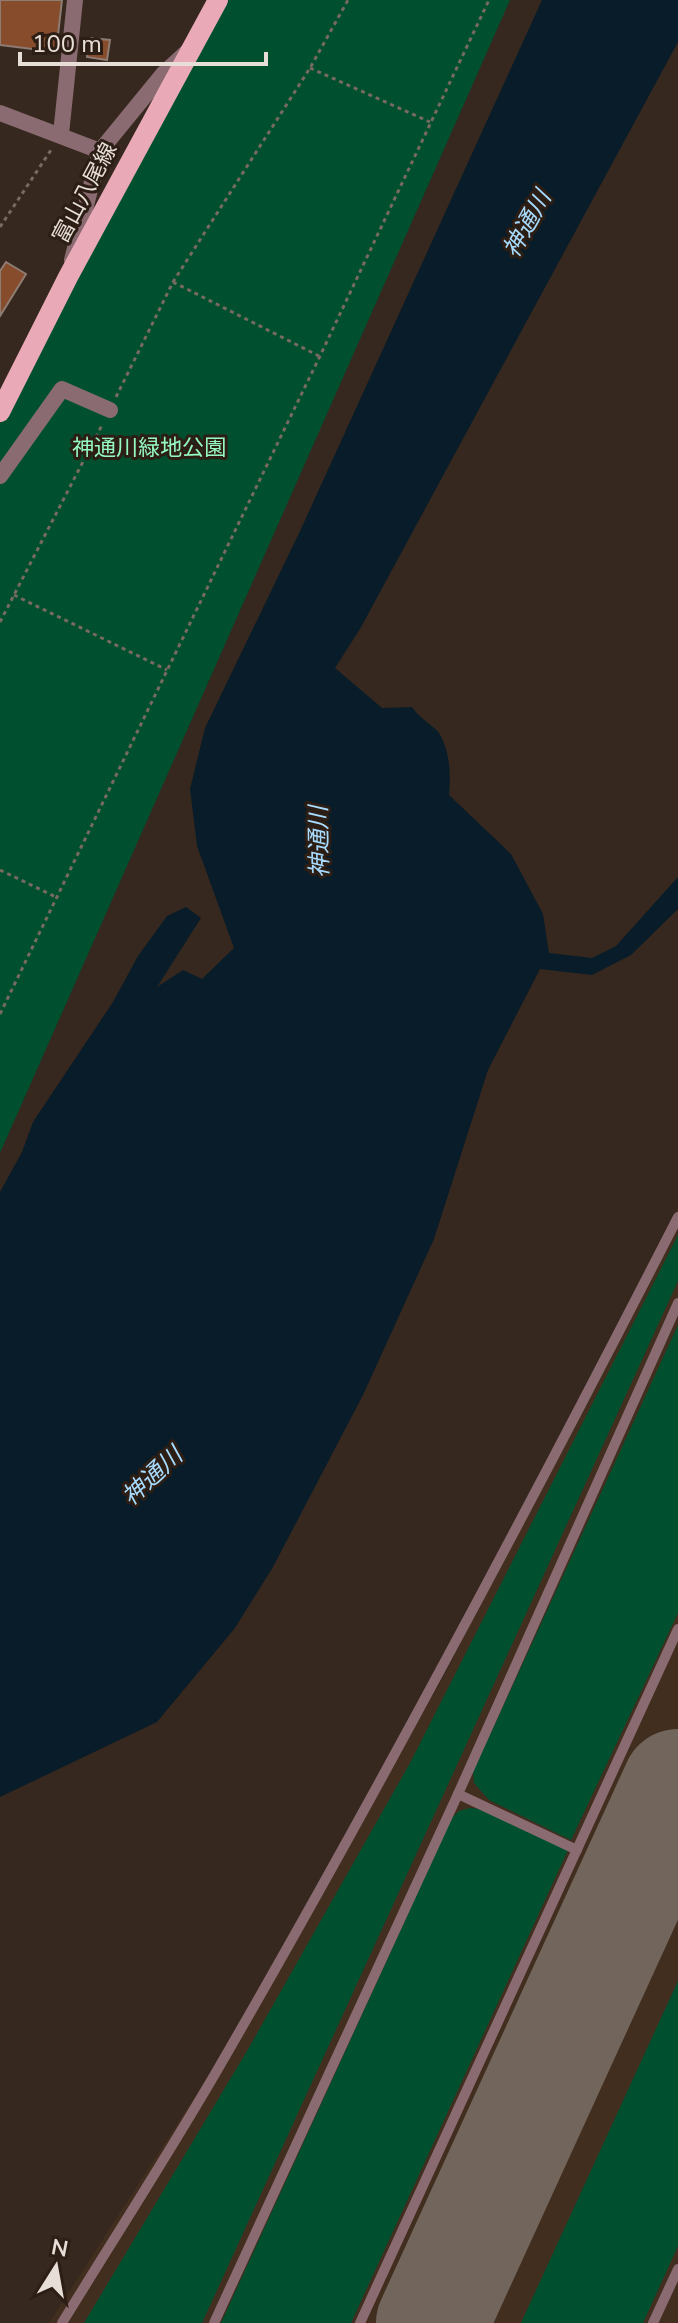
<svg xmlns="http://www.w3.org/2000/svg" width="678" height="2323" font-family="'Nunito Sans','Noto Sans JP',sans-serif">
	<rect width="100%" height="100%" fill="#36281e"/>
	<polygon fill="#412e1f" points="678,1207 678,2323 49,2323 235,2034 446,1673"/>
	<g fill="#00502f">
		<polygon points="221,0 510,0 0,1153 0,412"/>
		<polygon points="678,1235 678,1281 202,2323 84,2323 247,2051 410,1763"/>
		<polygon points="678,1325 678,1613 571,1840 489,1800 474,1783 473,1772"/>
		<polygon points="470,1808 482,1809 568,1850 351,2323 221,2323 452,1818 459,1811"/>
		<polygon points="678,1981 678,2246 643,2323 521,2323"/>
	</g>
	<path fill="#081c29" d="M 542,0 L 678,0 L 678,42 L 360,629 L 335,668 L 382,708 L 412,707 C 421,720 433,725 439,733 C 450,751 451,775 449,795 L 511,854 L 543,914 L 549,953 L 592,958 L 616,946 L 678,877 L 678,909 L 631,955 L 592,975 L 540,969 L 488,1070 L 434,1239 L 363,1395 L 273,1567 L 235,1628 L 157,1722 L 0,1797 L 0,1192 L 22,1152 L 33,1122 L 113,1002 L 138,956 L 167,916 L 186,907 L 201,918 L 157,987 L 183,970 L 202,979 L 234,948 L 197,846 L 190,789 L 205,728 L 301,529 Z"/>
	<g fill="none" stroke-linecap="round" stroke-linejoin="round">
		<polyline stroke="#72665c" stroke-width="112" points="432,2323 678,1785"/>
	</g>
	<g fill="#864c2c" stroke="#8e7b72" stroke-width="2">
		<polygon points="0,0 62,0 56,52 0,45"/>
		<polygon points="90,38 110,40 107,60 87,57"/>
		<polygon points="6,262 26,274 0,316 0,271"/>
	</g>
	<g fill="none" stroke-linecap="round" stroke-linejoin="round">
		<g stroke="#766a61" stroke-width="3" stroke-dasharray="4 4" stroke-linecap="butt">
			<polyline points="310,68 430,122"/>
			<polyline points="0,227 51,150"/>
			<polyline points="173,282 319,356"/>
			<polyline points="116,397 173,282 310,68 348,0"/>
			<polyline points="14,595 167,670"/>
			<polyline points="0,622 102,425"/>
			<polyline points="0,870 58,898"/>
			<polyline points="0,1014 320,356 489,0"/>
		</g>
		<g stroke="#8a6b71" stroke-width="10">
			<polyline points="458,1794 577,1850"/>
			<path d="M 62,2323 C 113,2240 166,2158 215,2074 C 378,1793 530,1506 678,1217"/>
			<polyline points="214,2323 458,1794 678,1303"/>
			<polyline points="360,2323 678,1629"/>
			<polyline points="653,2323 678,2269"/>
		</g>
		<g stroke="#8a6b71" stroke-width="16">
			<polyline points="0,113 100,151"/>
			<polyline points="61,134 75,0"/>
			<polyline points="72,260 100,151 163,74 187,52"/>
			<polyline points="0,476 62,389 110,410"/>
		</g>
		<polyline stroke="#eaa9b7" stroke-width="20" points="0,412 68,277 218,0"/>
	</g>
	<g text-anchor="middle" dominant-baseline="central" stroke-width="6" stroke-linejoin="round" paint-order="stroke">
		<g font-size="22" fill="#e7ded7" stroke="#2c1e15">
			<text transform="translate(85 193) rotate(-62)">富山八尾線</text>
		</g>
		<g font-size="22" fill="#95f8c0" stroke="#2c1e15">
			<text x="149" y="448">神通川緑地公園</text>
		</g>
		<g font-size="24" font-style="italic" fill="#a7dbfe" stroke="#2c1e15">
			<text transform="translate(527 224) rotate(-61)">神通川</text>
			<text transform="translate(319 842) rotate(-91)">神通川</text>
			<text transform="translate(152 1476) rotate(-43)">神通川</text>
		</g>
	</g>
	<g transform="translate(56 2267) rotate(11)" stroke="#2c1e15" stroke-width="6" paint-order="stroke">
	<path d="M0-6L14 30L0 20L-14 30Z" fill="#e7ded7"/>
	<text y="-12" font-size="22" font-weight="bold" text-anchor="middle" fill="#e7ded7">N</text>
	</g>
	<path d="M20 52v12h246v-12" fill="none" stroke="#e7ded7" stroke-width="4"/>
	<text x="32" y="52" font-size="24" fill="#e7ded7" stroke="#2c1e15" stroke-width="6" paint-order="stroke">100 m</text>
</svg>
